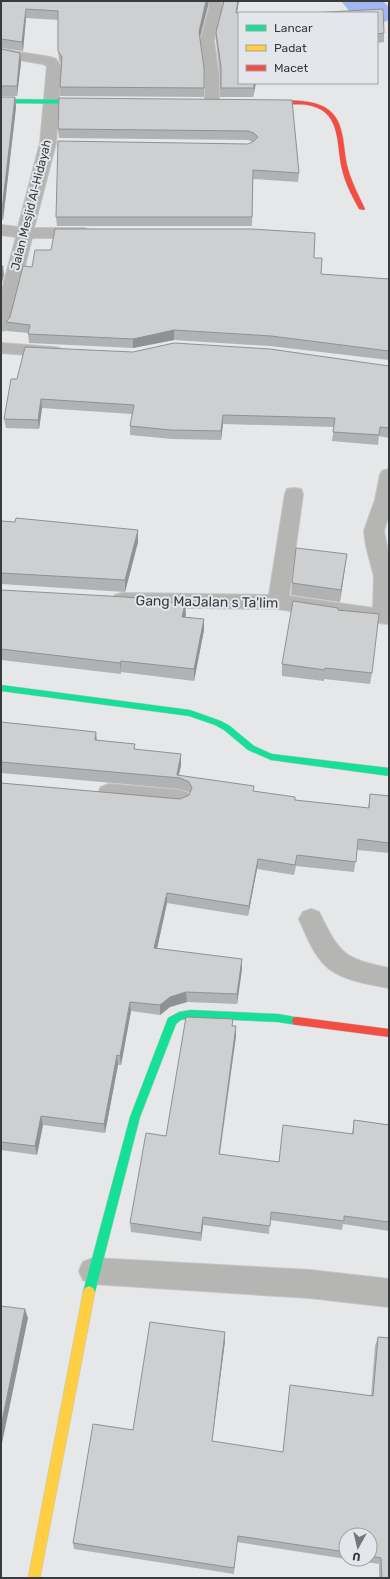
<svg xmlns="http://www.w3.org/2000/svg" width="390" height="1579" font-family="Rubik,sans-serif">
	<rect width="100%" height="100%" fill="#e5e7e9"/>
	<g fill="none" stroke-linecap="round" stroke-linejoin="round">
		<polygon fill="#a2b7f1" fill-rule="evenodd" points="341,1 383,1 389,7 389,19 387,21 377,24 377,13 351,13"/>
		<defs>
			<g id="street">
				<polygon points="204,1 220,1 223,8 214,41 219,77 219,103 217,106 212,107 207,106 205,103 205,77 200,41 209,8 209,5"/>
				<polygon points="1,49 50,57 56,59 61,66 56,143 34,228 84,228 90,230 92,233 90,236 84,238 32,238 10,326 7,330 1,331 1,293 16,237 1,235 1,225 18,227 40,143 47,66 43,64 1,57"/>
				<polygon points="1,343 54,347 60,348 63,352 60,356 54,357 1,353"/>
				<polygon points="389,469 389,514 384,531 389,558 389,624 340,619 278,609 122,607 115,605 112,600 115,595 122,593 269,595 285,494 287,489 294,488 301,489 303,494 289,596 373,608 374,576 366,546 364,531 375,500 380,475 382,471"/>
				<polygon points="109,784 180,790 188,793 191,799 188,805 180,808 109,802 101,799 98,793 101,787"/>
				<path d="M 311,909 L 319,912 C 339,953 343,959 389,968 L 389,988 C 368,984 338,980 323,963 C 312,951 306,934 299,919 L 303,912 Z"/>
				<polygon points="93,1258 310,1270 389,1279 389,1307 310,1298 93,1284 83,1280 79,1271 83,1262"/>
			</g>
			<g id="fast">
				<polygon points="1,99 88,100 91,102 88,104 1,103"/>
				<polygon points="1,685 190,710 221,721 230,726 254,746 272,754 389,768 389,776 271,760 248,750 224,730 215,725 189,716 1,691"/>
				<polygon points="191,1010 278,1014 301,1018 302,1021 301,1024 297,1025 278,1022 191,1018 181,1020 176,1024 140,1117 95,1292 93,1296 89,1298 85,1296 83,1292 130,1117 168,1018 179,1012"/>
			</g>
			<polygon id="slow" points="89,1286 93,1288 95,1292 40,1578 28,1578 83,1292 85,1288"/>
			<g id="jam">
				<path d="M 262,101 C 279,101 297,99 314,103 C 348,112 341,143 348,169 C 352,183 359,196 365,209 L 364,210 L 359,209 C 352,196 345,183 342,169 C 336,146 342,114 312,106 C 295,102 277,107 260,104 L 260,102 Z"/>
				<polygon points="297,1017 389,1029 389,1037 297,1025 293,1024 292,1021 293,1018"/>
			</g>
		</defs>
		<use href="#street" stroke="#c3c4c6" stroke-width="2"/>
		<use href="#fast" stroke="#c3c4c6" stroke-width="1"/>
		<use href="#slow" stroke="#c3c4c6" stroke-width="1"/>
		<use href="#jam" stroke="#c3c4c6" stroke-width="1"/>
		<use href="#street" fill="#b5b5b4" fill-rule="evenodd"/>
		<use href="#fast" fill="#16e098" fill-rule="evenodd"/>
		<use href="#slow" fill="#ffcf43" fill-rule="evenodd"/>
		<use href="#jam" fill="#f24e42" fill-rule="evenodd"/>
	</g>
	<g fill="#b1b2b4">
		<polygon points="1,1 208,6 199,38 204,68 204,97 60,96 60,87 61,64 59,60 58,51 58,20 26,18 23,51 1,48"/>
		<polygon points="221,1 239,1 237,13 239,83 256,83 253,97 220,97 220,77 216,41 216,32 223,5"/>
		<polygon points="377,13 384,33 384,42 377,43"/>
		<polygon points="1,49 21,62 17,96 1,96"/>
		<polygon points="1,97 15,97 16,107 3,220 1,220"/>
		<polygon points="292,100 299,173 298,182 253,179 252,226 57,226 56,217 253,142 248,140 59,138 58,129"/>
		<polygon points="314,258 321,274 389,279 389,360 270,346 174,340 133,348 29,343 28,333 7,331 6,322 10,317 32,267"/>
		<polygon points="389,366 389,438 379,436 378,445 332,441 334,427 223,424 221,440 172,439 130,435 130,426 132,414 42,408 39,429 6,428 4,419 17,379"/>
		<polygon points="1,521 138,542 125,592 1,584"/>
		<polygon points="347,554 340,602 291,595 292,583"/>
		<polygon points="1,590 185,604 185,617 204,619 204,630 194,681 121,672 121,674 1,660"/>
		<polygon points="338,610 372,673 370,684 324,679 324,681 282,676 282,664"/>
		<polygon points="1,722 97,740 135,749 181,765 179,775 295,800 368,808 370,794 389,796 389,853 357,850 354,872 296,866 294,875 257,869 248,916 167,903 157,948 242,969 237,1004 187,1002 170,1007 160,1015 131,1011 121,1065 118,1065 105,1133 43,1125 37,1155 1,1150 1,783 180,799 189,795 190,793 189,792 180,789 1,773"/>
		<polygon points="233,1026 236,1026 236,1036 220,1154 279,1162 352,1134 354,1120 389,1125 389,1231 343,1224 342,1230 270,1220 269,1234 203,1225 201,1241 131,1232 130,1223 166,1136"/>
		<polygon points="378,1337 389,1578 379,1578 379,1564 347,1559 370,1559 370,1535 346,1535 346,1559 237,1542 234,1574 74,1549 73,1543 133,1430 225,1341 212,1442 283,1452 290,1385 371,1396 375,1346"/>
	</g>
	<g fill="#909192">
		<polygon points="206,1 208,1 208,6 199,41 199,32"/>
		<polygon points="238,1 239,1 235,22 236,13"/>
		<polygon points="26,9 26,18 23,51 22,42"/>
		<polygon points="20,53 21,62 17,96 17,86"/>
		<polygon points="254,83 256,83 253,97 254,88"/>
		<polygon points="15,97 16,107 3,220 2,210"/>
		<polygon points="3,266 4,275 1,287 1,273"/>
		<polygon points="174,330 174,340 133,348 133,339"/>
		<polygon points="41,399 42,408 39,429 38,420"/>
		<polygon points="223,415 223,424 221,440 221,431"/>
		<polygon points="138,530 138,542 125,592 125,580"/>
		<polygon points="347,554 345,566 340,602 341,590"/>
		<polygon points="185,604 186,615 182,628 182,617"/>
		<polygon points="204,619 204,630 194,681 194,669"/>
		<polygon points="121,661 121,674 120,663"/>
		<polygon points="96,732 97,742 95,740"/>
		<polygon points="181,754 181,765 178,778 177,775"/>
		<polygon points="258,859 257,869 248,916 249,906"/>
		<polygon points="167,893 167,903 155,958 154,948"/>
		<polygon points="242,959 242,969 237,1004 237,994"/>
		<polygon points="186,992 187,1002 170,1007 160,1015 160,1005 170,997"/>
		<polygon points="130,1002 131,1011 121,1065 120,1056"/>
		<polygon points="236,1026 236,1036 218,1163 219,1154"/>
		<polygon points="117,1055 118,1065 105,1133 104,1124"/>
		<polygon points="41,1116 43,1125 37,1155 35,1146"/>
		<polygon points="203,1217 203,1225 201,1241 201,1233"/>
		<polygon points="25,1309 28,1318 1,1448 1,1426"/>
		<polygon points="225,1332 225,1341 211,1449 212,1441"/>
	</g>
	<g fill="#cecfd1" stroke="#909192">
		<polygon points="1,1 206,1 199,32 204,68 204,88 60,87 62,57 58,51 58,11 26,9 22,42 1,39"/>
		<polygon points="224,1 238,1 236,13 239,13 239,83 254,83 254,88 221,88 221,67 216,32"/>
		<polygon points="383,9 384,33 377,34 377,13 311,13"/>
		<polygon points="1,49 20,53 17,86 1,86"/>
		<polygon points="1,97 15,97 2,210 1,210"/>
		<polygon points="59,98 292,100 299,173 253,170 252,217 56,217 58,141 248,144 254,141 258,137 254,133 248,131 58,129"/>
		<polygon points="55,229 252,229 315,233 314,258 322,258 321,274 389,279 389,351 271,336 174,330 133,339 28,334 30,325 6,322 10,317 23,266 32,267 35,250 51,250"/>
		<polygon points="1,266 3,266 1,273"/>
		<polygon points="174,343 270,349 389,366 389,428 380,427 379,435 333,432 335,418 223,415 221,431 171,430 130,426 134,405 41,399 38,420 4,419 11,379 17,379 25,347 133,352"/>
		<polygon points="16,518 138,530 125,580 1,573 1,521 15,522"/>
		<polygon points="296,548 347,554 341,590 292,583"/>
		<polygon points="1,590 126,597 185,604 182,617 204,619 194,669 121,661 120,663 1,649"/>
		<polygon points="293,601 338,608 338,610 379,614 372,673 325,668 325,670 282,664"/>
		<polygon points="1,722 96,732 95,740 135,744 134,749 181,754 177,775 254,786 253,791 295,797 295,800 369,808 370,794 389,796 389,843 358,839 356,862 297,855 295,865 258,859 249,906 167,893 154,948 242,959 237,994 186,992 170,997 160,1005 130,1002 120,1056 117,1055 104,1124 41,1116 35,1146 1,1142 1,783 180,799 189,795 192,788 189,782 180,778 1,762"/>
		<polygon points="186,1017 233,1019 232,1026 236,1026 219,1154 279,1162 283,1125 353,1134 354,1120 389,1125 389,1222 344,1216 344,1221 271,1212 270,1226 203,1217 201,1233 130,1223 146,1133 166,1136"/>
		<polygon points="1,1306 25,1309 1,1426"/>
		<polygon points="150,1322 225,1332 212,1441 283,1452 290,1385 373,1396 378,1337 389,1338 389,1578 382,1578 381,1558 370,1556 370,1535 346,1535 346,1552 238,1536 234,1568 73,1543 93,1424 133,1430"/>
	</g>
	<g text-anchor="middle" dominant-baseline="central" stroke-width="4" stroke-linejoin="round" paint-order="stroke">
		<g font-size="12" fill="#393a3c" stroke="#e3e6eb">
			<text transform="translate(31 205) rotate(-76)">Jalan Mesjid Al-Hidayah</text>
		</g>
		<g font-size="14" fill="#393a3c" stroke="#e3e6eb">
			<text transform="translate(207 602) rotate(1)">Gang MaJalan s Ta'lim</text>
		</g>
	</g>
	<rect width="390" height="1579" fill="none" stroke="#393a3c" stroke-width="4"/>
	<rect x="238" y="12" width="140" height="72" fill="#e3e6eb" stroke="#9fa1a5"/>
	<rect x="246" y="25" width="20" height="6" fill="#16e098" stroke="#9fa1a5"/>
	<text x="274" y="32" font-size="12" fill="#393a3c">Lancar</text>
	<rect x="246" y="45" width="20" height="6" fill="#ffcf43" stroke="#9fa1a5"/>
	<text x="274" y="52" font-size="12" fill="#393a3c">Padat</text>
	<rect x="246" y="65" width="20" height="6" fill="#f24e42" stroke="#9fa1a5"/>
	<text x="274" y="72" font-size="12" fill="#393a3c">Macet</text>
	<g transform="translate(358 1547) rotate(188)"><circle r="19" fill="#e3e6eb" stroke="#9fa1a5"/>
	<path d="M0-3L7 15L0 10L-7 15Z" fill="#757779"/>
	<text y="-6" font-size="11" font-weight="bold" text-anchor="middle" fill="#393a3c">U</text>
	</g>
</svg>
